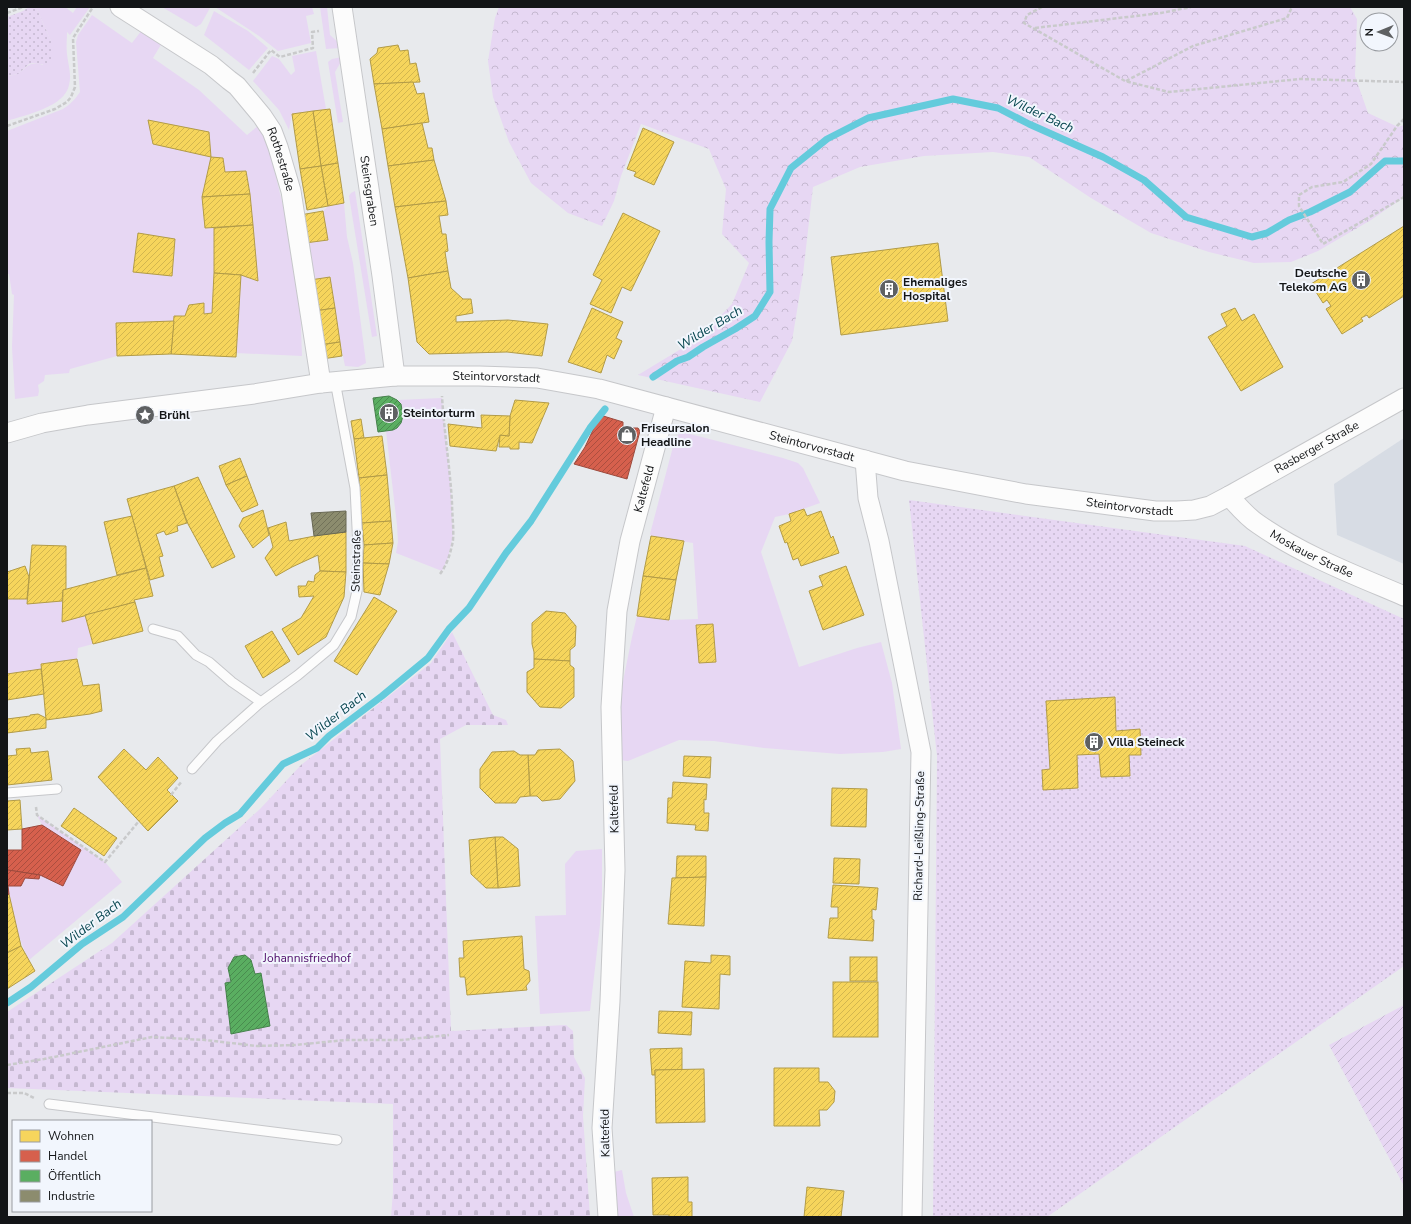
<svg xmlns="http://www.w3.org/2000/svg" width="1411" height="1224" font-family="'Nunito Sans',sans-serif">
	<defs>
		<pattern id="forest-crowns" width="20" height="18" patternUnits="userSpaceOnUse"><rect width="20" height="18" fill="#e7d7f3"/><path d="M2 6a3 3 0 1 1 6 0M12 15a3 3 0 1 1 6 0" fill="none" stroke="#c5b8d0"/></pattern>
		<pattern id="cemetery-stones" width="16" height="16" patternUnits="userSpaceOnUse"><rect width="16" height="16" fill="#e7d7f3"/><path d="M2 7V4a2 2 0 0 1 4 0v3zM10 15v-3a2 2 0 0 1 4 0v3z" fill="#c5b8d0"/></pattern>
		<pattern id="park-dots" width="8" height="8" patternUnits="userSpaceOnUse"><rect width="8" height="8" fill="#e7d7f3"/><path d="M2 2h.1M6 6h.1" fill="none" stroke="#c5b8d0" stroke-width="1.8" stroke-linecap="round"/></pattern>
		<pattern id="garden-furrows" width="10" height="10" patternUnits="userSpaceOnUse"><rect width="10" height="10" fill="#e7d7f3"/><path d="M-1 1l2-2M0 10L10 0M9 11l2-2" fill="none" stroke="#c5b8d0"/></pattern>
		<pattern id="homes-hatch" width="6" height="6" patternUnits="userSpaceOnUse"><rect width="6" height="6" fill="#f6d55c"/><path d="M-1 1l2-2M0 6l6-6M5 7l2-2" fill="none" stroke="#d2b64f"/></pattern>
		<pattern id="shops-hatch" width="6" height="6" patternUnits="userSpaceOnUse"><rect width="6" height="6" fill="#d6604d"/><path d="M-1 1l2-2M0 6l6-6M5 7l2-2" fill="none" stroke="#ac4e3f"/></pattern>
		<pattern id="public-hatch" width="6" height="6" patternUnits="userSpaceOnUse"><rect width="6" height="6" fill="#5aae61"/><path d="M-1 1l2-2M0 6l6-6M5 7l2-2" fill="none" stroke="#498c4f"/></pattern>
		<pattern id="industry-hatch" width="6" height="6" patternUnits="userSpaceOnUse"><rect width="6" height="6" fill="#8c8c6e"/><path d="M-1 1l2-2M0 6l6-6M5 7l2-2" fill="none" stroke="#717159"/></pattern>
	</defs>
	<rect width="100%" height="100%" fill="#e8eaed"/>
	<polygon fill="#d7dce4" points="1404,438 1404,564 1337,535 1334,484"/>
	<g fill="#e7d7f3" fill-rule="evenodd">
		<path d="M 36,7 L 65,7 L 73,13 L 77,7 L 90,7 L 70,35 L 67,32 C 67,39 66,47 67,54 C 68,64 72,75 69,85 C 65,107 25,115 7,121 L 7,76 C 11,75 16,75 19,73 C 29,66 29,61 43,65 L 51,41 Z"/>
		<polygon points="162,7 209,7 210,8 201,24 196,27"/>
		<polygon points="215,7 312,7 314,14 306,16 311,43 278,51 259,36"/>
		<polygon points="320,7 327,7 330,35 340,44 340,48 326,49"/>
		<polygon points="214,11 248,31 268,48 249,70 204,35"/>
		<path d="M 92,15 L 132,43 L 142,30 L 162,43 L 153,58 L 199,90 L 247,135 L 259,125 L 267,140 L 284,210 L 300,299 L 302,356 L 236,353 L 241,275 L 258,281 L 250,194 L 246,171 L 225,172 L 223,158 L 211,157 L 202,197 L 205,228 L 214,228 L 214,273 L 212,313 L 204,314 L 204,303 L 189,305 L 185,316 L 174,316 L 174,321 L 116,323 L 117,356 L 70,369 L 69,373 L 45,375 L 44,381 L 38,385 L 39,391 L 38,396 L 15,399 L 12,347 L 14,295 L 12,294 L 9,274 L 7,274 L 7,131 L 63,109 C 71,104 75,99 80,92 L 76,42 L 78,35 ZM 149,120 L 209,132 L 211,156 L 153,144 ZM 138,233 L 175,239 L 172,276 L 133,272 Z"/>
		<polygon points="316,51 326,109 292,114 289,130 279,110 253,81 272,56 279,59 291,75 295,71 292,56"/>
		<polygon points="342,57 342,60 335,72 343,122 338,123 328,62 332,59"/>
		<polygon points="355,191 377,336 372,337 349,196 351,193"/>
		<polygon points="344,203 347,237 353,263 366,363 358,367 345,366 340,342 330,277 310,280 305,243 327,240 323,211 328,206"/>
		<path d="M 442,398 L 451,491 L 453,535 L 448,558 L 442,571 L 396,553 L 398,542 L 397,525 L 386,431 C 403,429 410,413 397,400 Z"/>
		<polygon points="686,433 783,458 798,463 803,468 820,503 789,514 775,517 761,552 799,667 857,648 881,642 892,683 901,749 883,752 840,754 764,748 714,741 679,740 628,761 620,760 620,696 632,637 637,616 669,620 698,619 693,543 651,536 650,534 675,439 679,434"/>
		<polygon points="7,599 27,599 27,604 62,601 62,621 85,615 93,644 78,648 77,659 41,664 41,669 7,674"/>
		<path d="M 37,815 L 105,862 L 122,882 L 29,960 C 17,937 12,911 8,886 L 21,886 L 25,878 L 39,879 L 40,875 L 42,825 Z"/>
		<polygon points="602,849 602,895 600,925 590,1011 540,1014 535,916 566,915 565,864 576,851"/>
		<polygon points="622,1170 626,1193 634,1217 617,1217 614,1172"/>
	</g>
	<polygon fill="url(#forest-crowns)" points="499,7 1350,7 1357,19 1355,76 1368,113 1398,127 1404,125 1404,197 1371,220 1318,251 1291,262 1254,263 1209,252 1151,233 1091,198 1029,157 993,152 924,156 860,167 813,187 803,274 792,341 760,402 638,375 699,338 732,304 749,263 722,234 726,189 709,149 641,124 621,176 614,201 602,226 568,213 531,183 509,142 493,97 488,61 495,18"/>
	<polygon fill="url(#cemetery-stones)" points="452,632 493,715 506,720 508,725 466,725 440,739 451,1031 566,1025 573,1031 574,1057 585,1078 583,1116 590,1217 391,1217 393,1192 393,1104 7,1088 7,1012 112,943 260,809 301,765 431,663"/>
	<g fill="url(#park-dots)">
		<polygon points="29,7 36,7 51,41 51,62 47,65 33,63 29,64 18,74 7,76 7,17 23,11"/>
		<polygon points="909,500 1245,546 1404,619 1404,966 1047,1217 933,1217 937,756"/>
	</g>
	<polygon fill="url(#garden-furrows)" points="1404,1005 1404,1186 1329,1045"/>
	<g fill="url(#homes-hatch)" stroke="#b29b47">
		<polygon points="398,45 400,51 408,50 410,64 416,63 420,82 374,84 370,59 377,53 378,48"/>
		<polygon points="413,82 417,94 424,93 429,122 382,129 374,84"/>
		<polygon points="330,109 338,163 321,166 313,111"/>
		<polygon points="313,111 321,166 300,169 292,114"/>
		<polygon points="148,120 209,132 211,157 153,144"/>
		<polygon points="422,123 428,148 432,148 434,160 388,166 382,129"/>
		<polygon points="643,128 674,142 654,185 634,176 636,172 627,169"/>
		<polygon points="211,157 223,158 225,172 246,171 250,194 202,197"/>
		<polygon points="434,160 446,201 395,207 388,166"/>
		<polygon points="338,163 344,203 328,206 321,166"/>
		<polygon points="321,166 328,206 307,210 300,169"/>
		<polygon points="250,194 253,225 205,228 202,197"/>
		<polygon points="446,201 448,215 439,216 442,234 446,234 448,251 445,252 448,271 408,278 395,207"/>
		<polygon points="323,211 328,240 305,243 300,215"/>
		<polygon points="623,213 660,231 631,291 622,287 611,313 590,304 602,280 593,275"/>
		<polygon points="253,225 258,281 241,275 214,273 214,228"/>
		<polygon points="1404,226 1404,296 1369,318 1367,315 1361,318 1363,321 1342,334 1326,309 1331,306 1327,300 1323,303 1311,284 1330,272 1332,276 1339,272 1337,268"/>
		<polygon points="138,233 175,239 172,276 133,272"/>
		<polygon points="938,243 948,321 841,335 831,257"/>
		<polygon points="448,271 451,288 463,299 471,299 473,313 456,316 456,322 508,320 548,324 542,356 507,352 429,354 417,342 408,278"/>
		<polygon points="214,273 241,275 236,357 171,354 174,316 185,316 189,305 204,303 204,314 212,313"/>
		<polygon points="330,277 335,308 315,311 310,280"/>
		<polygon points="335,308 340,342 320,345 315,311"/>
		<polygon points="592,308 623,322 616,338 622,341 614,359 607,355 601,373 568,362"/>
		<polygon points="1235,308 1242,321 1254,314 1283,367 1241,391 1208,337 1227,326 1221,314"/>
		<polygon points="174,321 171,354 117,356 116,323"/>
		<polygon points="340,342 342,356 322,359 320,345"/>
		<polygon points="515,400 549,403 532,443 519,442 519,449 510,449 510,447 499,447 500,435 509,436 510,416"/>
		<polygon points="481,415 510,416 509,436 500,435 496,451 450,446 448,424 482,428"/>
		<polygon points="361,419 364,438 354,439 351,421"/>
		<polygon points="382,436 387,475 359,478 354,439"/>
		<polygon points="240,458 247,476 226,485 219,466"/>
		<polygon points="387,475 391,521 362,523 359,478"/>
		<polygon points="247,476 258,505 242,512 226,485"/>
		<polygon points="198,477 235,557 212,568 188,524 174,486"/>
		<polygon points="174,486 187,523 177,526 178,531 166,535 164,531 156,534 163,556 159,557 164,576 150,580 127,499"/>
		<polygon points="804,509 807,516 821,511 831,538 833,536 839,553 801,566 798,558 793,560 787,542 785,543 779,526 791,521 789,514"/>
		<polygon points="263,510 269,535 253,548 239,526 243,518"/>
		<polygon points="132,516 146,568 117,575 104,522"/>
		<polygon points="391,521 393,543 364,545 362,523"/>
		<polygon points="286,522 289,541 325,534 346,532 346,572 320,571 318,555 292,567 276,576 265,558 273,547 268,528"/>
		<polygon points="651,536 684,541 676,580 643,576"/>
		<polygon points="393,543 389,564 363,563 364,545"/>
		<polygon points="32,545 66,546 66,589 63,590 62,601 27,604"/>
		<polygon points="363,563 389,564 380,595 364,592"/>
		<polygon points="25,566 29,577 27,599 7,599 7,572"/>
		<polygon points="846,566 864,615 823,630 809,591 823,586 819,576"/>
		<polygon points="146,568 153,596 134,600 135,602 62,622 63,590"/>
		<polygon points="320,571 346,572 344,597 326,637 298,655 282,629 301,618 314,596 299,597 298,586 306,586 308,581 314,582 315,575"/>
		<polygon points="643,576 676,580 669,620 637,616"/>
		<polygon points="374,597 397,611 357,675 334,661"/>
		<polygon points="135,602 143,631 93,644 85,615"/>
		<polygon points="546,611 565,613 576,626 575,646 570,650 570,661 534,659 534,652 532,644 532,623"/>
		<polygon points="713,624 716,662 699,663 696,625"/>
		<polygon points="272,631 290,661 263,678 245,646"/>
		<polygon points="77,659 83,686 99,684 102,711 90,714 46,720 41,664"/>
		<polygon points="534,659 570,661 570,665 574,668 574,697 561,708 540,707 527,692 527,672 534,668"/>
		<polygon points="41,669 44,694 7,700 7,674"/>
		<polygon points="1115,697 1116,731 1140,729 1141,755 1129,755 1130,776 1101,777 1099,754 1077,755 1078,788 1043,790 1042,770 1050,769 1046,701"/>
		<polygon points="38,714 46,718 46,728 7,733 7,719 30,716 30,715"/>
		<polygon points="30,748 31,753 48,751 52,780 7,785 7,756 17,755 16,749"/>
		<polygon points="124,749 146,770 158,757 178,778 167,790 178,801 148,831 98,777"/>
		<polygon points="560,749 573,761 575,781 560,799 542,801 537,796 530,796 528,755 535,755 538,750"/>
		<polygon points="514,751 520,755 528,755 530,796 520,797 516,803 495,803 480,788 480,769 492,752"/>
		<polygon points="684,756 711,757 710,778 683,776"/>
		<polygon points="673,782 707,784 706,800 704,799 704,813 709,813 708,831 695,830 696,825 667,823 668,798 672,798"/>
		<polygon points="832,788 867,789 866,827 831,826"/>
		<polygon points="20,800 22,829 7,830 7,801"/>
		<polygon points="74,808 117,838 104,856 61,826"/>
		<polygon points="495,837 503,837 518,849 520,886 498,888"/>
		<polygon points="495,837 498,888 486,888 471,874 469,840"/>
		<polygon points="677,856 706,856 706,877 676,878"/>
		<polygon points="834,858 860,859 859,884 833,883"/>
		<polygon points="706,877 704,926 668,924 672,878"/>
		<polygon points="833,885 878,888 876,910 872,909 872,919 874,920 873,941 828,938 830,918 838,918 838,907 831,907"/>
		<polygon points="9,894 21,946 7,953 7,895"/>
		<polygon points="522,936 524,969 529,971 530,981 526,986 527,990 467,995 465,977 460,977 459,958 464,958 463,941"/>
		<polygon points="21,946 35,971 7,989 7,953"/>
		<polygon points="711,955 730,956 730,975 720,974 719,1009 682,1007 685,961 711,963"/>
		<rect x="850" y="957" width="27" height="24"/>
		<rect x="833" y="982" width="45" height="55"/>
		<polygon points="659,1011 692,1012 691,1035 658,1033"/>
		<polygon points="682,1048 682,1070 655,1070 655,1075 652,1075 650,1049"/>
		<polygon points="774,1068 819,1068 819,1082 828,1082 835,1091 834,1102 827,1110 819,1110 820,1126 774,1126"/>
		<polygon points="704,1069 705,1122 656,1123 655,1070"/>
		<polygon points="688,1177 688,1202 692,1202 692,1217 669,1217 669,1215 653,1215 652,1178"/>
		<polygon points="807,1187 844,1191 841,1217 804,1217"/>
	</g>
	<g fill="url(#shops-hatch)" stroke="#9c4a3d">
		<polygon points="600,415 623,422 623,428 631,431 633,428 638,428 640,431 627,479 574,464 585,447"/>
		<polygon points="42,825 81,850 63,886 40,875 7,870 7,850 22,850 22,829"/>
		<polygon points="7,870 8,870 40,875 39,879 25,878 21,886 8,886 9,894 7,895"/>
	</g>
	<g fill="url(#public-hatch)" stroke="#45804b">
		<polygon points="389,396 397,400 401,404 403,416 401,423 397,428 393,430 378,432 373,398"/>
		<polygon points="245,955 251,960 255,974 261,973 270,1026 231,1034 225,983 231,982 228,968 234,957"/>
	</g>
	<polygon fill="url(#industry-hatch)" stroke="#686854" points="346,511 346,532 314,536 311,513"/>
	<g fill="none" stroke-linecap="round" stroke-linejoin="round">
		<g stroke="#64cbdc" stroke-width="7">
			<polyline points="653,377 677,361 688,357 703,347 735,329 755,316 770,292 769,242 770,209 791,168 827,139 868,118 953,99 998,108 1029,124 1103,157 1144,180 1186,217 1252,237 1267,233 1289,220 1310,212 1350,192 1385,161 1404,161"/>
			<polyline points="7,1003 31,987 82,944 123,917 205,838 225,823 240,814 283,764 317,748 329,736 382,696 428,658 449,629 469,608 506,553 531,521 590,428 605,409"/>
		</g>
		<defs>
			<g id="lane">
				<polyline points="153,629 178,636 196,655 209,662 232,682 261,702"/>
				<polyline points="192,769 217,741 261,702 298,675 334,645 351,617 357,591 358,547 355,488 335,381"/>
				<polyline points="7,793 57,789"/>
				<polyline points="49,1104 337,1140"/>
			</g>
			<g id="street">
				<path id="s1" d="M 120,7 L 211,65 L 229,80 L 237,86 L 262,116 L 272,131 L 278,147 L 291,191 L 321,383"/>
				<path id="s2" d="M 342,7 L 382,276 L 395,376"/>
				<path id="s3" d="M 7,433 L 42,423 L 88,415 L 254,394 L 321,383 L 395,376 L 479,376 L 537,378 L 599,389 L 905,471 L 1026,494 L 1155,511 L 1177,511 L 1194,510 L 1210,506 L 1229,496 L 1404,398"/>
				<polyline points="865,460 868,498 879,541 921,752 912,1217"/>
				<path id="s4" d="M 1229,496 C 1238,506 1247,517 1258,524 C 1302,555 1355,575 1404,596"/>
				<path id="s5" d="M 608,1217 L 602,1128 L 610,1001 L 615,870 L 611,707 L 617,611 L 630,541 L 666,407"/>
			</g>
		</defs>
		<use href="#lane" stroke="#c6c7ca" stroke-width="11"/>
		<use href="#street" stroke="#c6c7ca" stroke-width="21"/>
		<g stroke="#c9cacb" stroke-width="2.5" stroke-dasharray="4 2" stroke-linecap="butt">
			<polyline points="1042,7 1027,15 1024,23 1125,81 1169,92 1300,79 1404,82"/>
			<polyline points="7,13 23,7"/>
			<polyline points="1035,28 1161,13 1191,7"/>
			<polyline points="253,73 271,50 280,57 313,48 312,32 319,31"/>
			<polyline points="1126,81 1193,46 1287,18 1292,7"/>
			<polyline points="1404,119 1397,126 1371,164 1343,182 1312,187 1299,195 1299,206 1323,244 1404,197"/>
			<polyline points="7,126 55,109 67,102 71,97 75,87 73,38 93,7"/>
			<path d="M 440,574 C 447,565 451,552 453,540 C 454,528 452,515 452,503 C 450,467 444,432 442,396"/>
			<polyline points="171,795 182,781"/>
			<polyline points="36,807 37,815 105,862 139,821"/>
			<polyline points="7,1065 44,1059 152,1037 205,1040 257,1046 295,1045 345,1040 402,1040 449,1035"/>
			<polyline points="7,1093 24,1093 34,1098"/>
		</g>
		<use href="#lane" stroke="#fcfcfc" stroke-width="9"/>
		<use href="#street" stroke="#fcfcfc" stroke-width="19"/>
	</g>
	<defs>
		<symbol id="building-disc" viewBox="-11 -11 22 22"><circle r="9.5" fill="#5e6062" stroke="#f2f6fd"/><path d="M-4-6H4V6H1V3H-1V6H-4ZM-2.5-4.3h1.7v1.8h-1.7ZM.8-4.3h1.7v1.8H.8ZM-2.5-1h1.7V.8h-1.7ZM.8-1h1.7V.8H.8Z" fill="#fff"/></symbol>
		<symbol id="sight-disc" viewBox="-11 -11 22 22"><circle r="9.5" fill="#5e6062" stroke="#f2f6fd"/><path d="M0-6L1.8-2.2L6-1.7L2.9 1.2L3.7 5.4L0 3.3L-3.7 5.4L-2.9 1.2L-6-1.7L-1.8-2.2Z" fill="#fff"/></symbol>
		<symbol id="shop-disc" viewBox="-11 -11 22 22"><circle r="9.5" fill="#5e6062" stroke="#f2f6fd"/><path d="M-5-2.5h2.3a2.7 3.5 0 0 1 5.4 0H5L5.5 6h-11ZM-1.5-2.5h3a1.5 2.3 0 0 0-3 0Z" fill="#fff"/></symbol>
	</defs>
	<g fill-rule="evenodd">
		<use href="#building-disc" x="1350" y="269" width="22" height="22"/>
		<use href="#building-disc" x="878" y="278" width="22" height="22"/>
		<use href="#building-disc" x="378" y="402" width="22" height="22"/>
		<use href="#sight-disc" x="134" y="404" width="22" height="22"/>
		<use href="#shop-disc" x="616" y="424" width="22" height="22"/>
		<use href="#building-disc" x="1083" y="731" width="22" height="22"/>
	</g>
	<g text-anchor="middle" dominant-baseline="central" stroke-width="4" stroke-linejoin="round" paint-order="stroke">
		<g font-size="12" fill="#131517" stroke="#f2f6fd">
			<text stroke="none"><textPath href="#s1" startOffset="228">Rothestraße</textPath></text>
			<text stroke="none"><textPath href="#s2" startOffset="186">Steinsgraben</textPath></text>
			<text stroke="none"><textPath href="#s3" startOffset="494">Steintorvorstadt</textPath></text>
			<text stroke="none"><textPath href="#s3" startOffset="818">Steintorvorstadt</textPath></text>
			<text stroke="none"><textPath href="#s3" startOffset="1345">Rasberger Straße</textPath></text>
			<text stroke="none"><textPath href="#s5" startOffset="732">Kaltefeld</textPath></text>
			<text stroke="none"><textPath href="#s3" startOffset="1142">Steintorvorstadt</textPath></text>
			<text stroke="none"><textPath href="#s4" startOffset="102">Moskauer Straße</textPath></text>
			<text transform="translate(356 561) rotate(-89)">Steinstraße</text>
			<text transform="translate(614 809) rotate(-91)">Kaltefeld</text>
			<text transform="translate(919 836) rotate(-89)">Richard-Leißling-Straße</text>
			<text transform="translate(605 1133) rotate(-91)">Kaltefeld</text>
		</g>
		<g font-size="12" font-weight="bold" fill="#131517" stroke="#f2f6fd" text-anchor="start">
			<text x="1347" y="273" text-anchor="end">Deutsche<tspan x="1347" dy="14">Telekom AG</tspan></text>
			<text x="903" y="282">Ehemaliges<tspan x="903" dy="14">Hospital</tspan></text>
			<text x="403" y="413">Steintorturm</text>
			<text x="159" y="415">Brühl</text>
			<text x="641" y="428">Friseursalon<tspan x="641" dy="14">Headline</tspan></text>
			<text x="1108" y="742">Villa Steineck</text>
		</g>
		<g font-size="12" fill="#4d0968" stroke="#f2f6fd">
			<text x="307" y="958">Johannisfriedhof</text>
		</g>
		<g font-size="13" font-style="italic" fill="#06454f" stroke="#f2f6fd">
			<text transform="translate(1040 114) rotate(25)">Wilder Bach</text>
			<text transform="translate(710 328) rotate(-31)">Wilder Bach</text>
			<text transform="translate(336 716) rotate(-38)">Wilder Bach</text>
			<text transform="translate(91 924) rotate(-37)">Wilder Bach</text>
		</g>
	</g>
	<rect width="1411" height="1224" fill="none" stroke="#131517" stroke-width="16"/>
	<rect x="12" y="1120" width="140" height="92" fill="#f2f6fd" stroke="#999ca1"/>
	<rect x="20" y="1130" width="20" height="12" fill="#f6d55c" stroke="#999ca1"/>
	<text x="48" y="1140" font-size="12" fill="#131517">Wohnen</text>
	<rect x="20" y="1150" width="20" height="12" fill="#d6604d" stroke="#999ca1"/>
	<text x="48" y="1160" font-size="12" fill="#131517">Handel</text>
	<rect x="20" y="1170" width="20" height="12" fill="#5aae61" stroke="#999ca1"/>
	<text x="48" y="1180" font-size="12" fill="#131517">Öffentlich</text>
	<rect x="20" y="1190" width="20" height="12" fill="#8c8c6e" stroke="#999ca1"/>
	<text x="48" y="1200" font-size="12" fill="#131517">Industrie</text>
	<g transform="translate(1379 32) rotate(269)"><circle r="19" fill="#f2f6fd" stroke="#999ca1"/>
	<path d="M0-3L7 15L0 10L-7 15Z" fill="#5e6062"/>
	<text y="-6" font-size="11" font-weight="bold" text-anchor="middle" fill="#131517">N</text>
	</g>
</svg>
